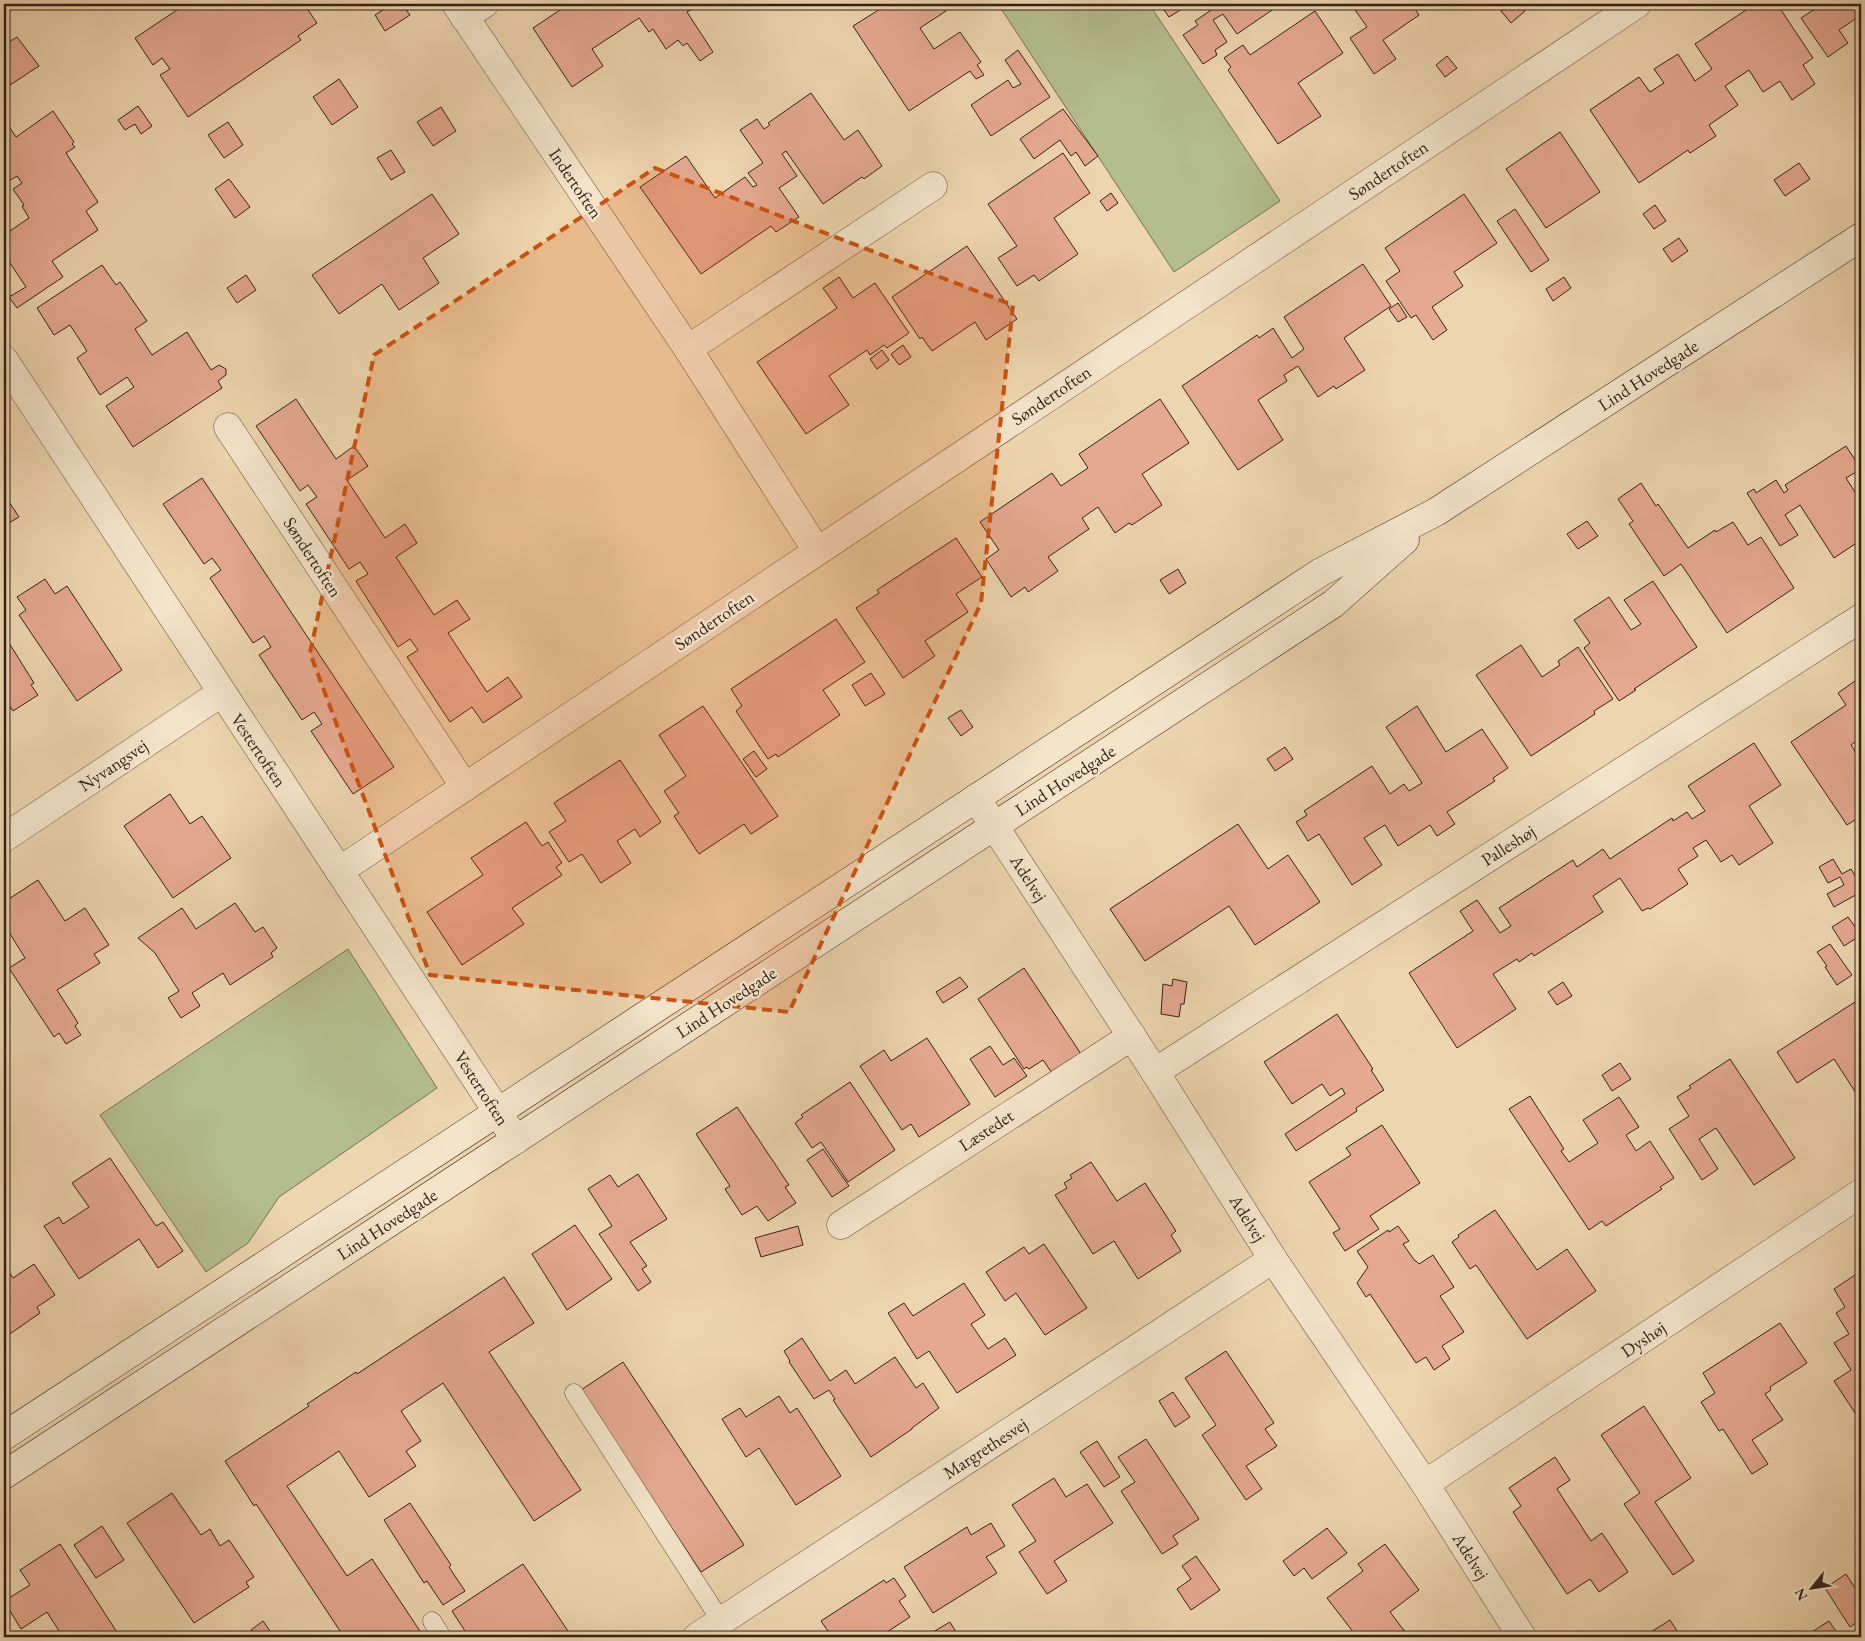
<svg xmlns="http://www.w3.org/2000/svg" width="1865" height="1641" font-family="'EB Garamond',serif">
	<rect width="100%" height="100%" fill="#edd5ad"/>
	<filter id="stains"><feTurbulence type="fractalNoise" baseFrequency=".004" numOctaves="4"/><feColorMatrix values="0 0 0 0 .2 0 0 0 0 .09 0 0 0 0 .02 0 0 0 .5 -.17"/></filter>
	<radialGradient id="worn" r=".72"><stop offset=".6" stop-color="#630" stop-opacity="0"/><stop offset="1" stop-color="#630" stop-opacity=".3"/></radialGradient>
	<g fill="#b4be8d" stroke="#747052">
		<polygon points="998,4 1149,4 1280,201 1174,272"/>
		<polygon points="348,949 437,1088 279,1197 248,1243 206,1272 100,1115"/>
	</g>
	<g fill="#e5a98f" stroke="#332118">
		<polygon points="186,4 304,4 317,23 298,36 301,40 188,117 160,75 170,69 162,58 153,65 135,38"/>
		<polygon points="392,4 402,4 410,15 385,31 375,15"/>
		<polygon points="569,4 700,4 687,12 713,52 700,61 687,43 683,46 678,40 666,49 653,29 649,32 639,18 592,49 603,66 572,87 533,28"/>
		<polygon points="888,4 942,4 946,11 920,28 934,49 960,32 981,62 977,65 984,75 976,79 970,71 909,111 853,26"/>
		<polygon points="1160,4 1190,4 1169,17"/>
		<polygon points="1220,4 1272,4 1275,8 1237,34 1223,14 1213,20 1227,42 1215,50 1217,55 1203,64 1183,35 1198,25 1195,21"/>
		<polygon points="1351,4 1412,4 1419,15 1383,40 1396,59 1374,74 1350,38 1367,27"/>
		<polygon points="1511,4 1520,4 1525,11 1511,23 1501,11"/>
		<polygon points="1755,4 1777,4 1813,58 1803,65 1815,84 1792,100 1780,81 1763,92 1749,70 1725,86 1738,105 1709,125 1716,136 1690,153 1688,150 1639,183 1590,110 1639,77 1650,92 1664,83 1654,69 1678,54 1695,81 1712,69 1695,44"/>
		<polygon points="1815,4 1861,4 1861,15 1839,30 1848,43 1828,57 1801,18 1818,7"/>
		<polygon points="1315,11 1343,53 1298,83 1321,116 1278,144 1228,70 1231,67 1224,58 1243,45 1250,55"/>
		<polygon points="17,37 39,66 4,89 4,45"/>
		<polygon points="1018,50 1050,97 991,136 971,105 1008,80 1013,88 1021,84 1005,60"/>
		<polygon points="1447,56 1457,68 1445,77 1436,65"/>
		<polygon points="339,79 358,107 332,125 313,97"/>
		<polygon points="811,93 844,140 858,130 882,166 864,179 862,177 823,204 786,151 782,154 797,176 779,188 799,217 776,232 771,226 701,274 640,187 686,156 715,198 745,177 753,187 757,185 748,173 763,163 740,130 757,119 764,129 770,125 768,123"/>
		<polygon points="138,106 152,126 141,134 135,124 125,130 118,120"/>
		<polygon points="441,107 456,131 433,146 417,122"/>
		<polygon points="1063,109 1098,156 1085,166 1076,152 1071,156 1060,140 1034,159 1020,139"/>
		<polygon points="53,111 74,142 72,144 75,147 66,153 98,202 86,211 98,230 52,261 63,277 17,308 9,297 26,287 4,254 4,235 29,218 22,206 24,205 13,189 22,183 17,176 4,184 4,119 16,137"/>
		<polygon points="228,122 243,145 224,158 208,135"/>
		<polygon points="1560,132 1600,192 1546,228 1506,169"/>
		<polygon points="391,150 405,172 391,180 377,158"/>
		<polygon points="1063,153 1090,193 1054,218 1078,254 1039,281 1034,275 1017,286 998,258 1017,246 988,204"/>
		<polygon points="1799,163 1810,179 1785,196 1774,180"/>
		<polygon points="229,179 250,207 235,218 215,189"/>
		<polygon points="1111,193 1118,203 1107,211 1100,201"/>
		<polygon points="432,194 459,234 423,258 439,283 399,310 382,284 339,314 312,275"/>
		<polygon points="1464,194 1497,243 1454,272 1463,286 1432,307 1447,330 1433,340 1416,315 1411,318 1386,281 1400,271 1385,248"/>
		<polygon points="1655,205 1666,221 1654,229 1643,214"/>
		<polygon points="1515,209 1549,260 1531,272 1497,221"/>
		<polygon points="1679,238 1688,251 1672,262 1663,249"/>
		<polygon points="967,246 1017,319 986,340 975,322 932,351 922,337 920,339 892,297"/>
		<polygon points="1363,264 1391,306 1344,338 1365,370 1336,389 1334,386 1318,397 1298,366 1284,375 1287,381 1258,400 1283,440 1238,470 1182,386 1257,335 1259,338 1273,328 1292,358 1304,349 1284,317"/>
		<polygon points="102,265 116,285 120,282 147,321 135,329 152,355 187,332 211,370 219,365 226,369 226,375 218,381 222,388 133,447 106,406 134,387 127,377 100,395 77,358 87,351 70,325 54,335 37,308"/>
		<polygon points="246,275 256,290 237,303 227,288"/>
		<polygon points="839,277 853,298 875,283 909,333 887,348 884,345 870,355 867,350 829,376 849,405 806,434 757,362 837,308 823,288"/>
		<polygon points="1564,277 1571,288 1553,301 1546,289"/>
		<polygon points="1398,303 1407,317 1398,322 1389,309"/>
		<polygon points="903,345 911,357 899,365 891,354"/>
		<polygon points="882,350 889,360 877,369 870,359"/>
		<polygon points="296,399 336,459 354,446 368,466 347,480 385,538 405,524 417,543 396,557 434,615 457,600 470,619 448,633 487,692 508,677 522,697 483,723 472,707 450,722 407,657 418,650 410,639 398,647 356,581 368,574 360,562 349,569 306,504 317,497 308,485 300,491 256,426"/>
		<polygon points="1160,399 1189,443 1142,474 1162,505 1132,525 1129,523 1115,533 1098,507 1082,518 1089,529 1048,557 1058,571 1028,592 1025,587 1011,597 986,559 999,550 980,522 1052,473 1061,486 1088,468 1079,454"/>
		<polygon points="1846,446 1861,469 1846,478 1855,492 1861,488 1861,540 1834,558 1800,505 1785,515 1798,535 1780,546 1747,493 1754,489 1756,493 1776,480 1784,493 1788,490 1785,485"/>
		<polygon points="202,478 394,767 353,794 311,731 322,724 314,712 302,720 259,655 271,647 264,636 253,643 210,578 221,570 212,558 204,564 163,504"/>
		<polygon points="1641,483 1656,506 1658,504 1688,548 1715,530 1716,532 1733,522 1748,545 1761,537 1794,588 1727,633 1681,564 1664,576 1629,524 1633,521 1618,499"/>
		<polygon points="4,494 19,517 4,526"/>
		<polygon points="1587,521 1598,536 1578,549 1567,534"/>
		<polygon points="956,538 982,577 956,594 968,612 925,641 935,656 903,678 856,608 879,593 877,590"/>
		<polygon points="1178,569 1186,583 1169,594 1160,580"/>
		<polygon points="45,579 55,594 67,586 122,670 77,701 19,615 26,610 17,597"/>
		<polygon points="1653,581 1697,647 1634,689 1636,690 1619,701 1584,648 1590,643 1574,620 1609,597 1631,630 1641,624 1624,600"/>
		<polygon points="836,619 865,662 823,690 840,715 778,757 776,754 768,759 736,711 742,706 731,689"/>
		<polygon points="4,635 34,683 31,685 38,695 13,711 7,702 4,704"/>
		<polygon points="1521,645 1542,677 1560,665 1558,661 1578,647 1613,699 1594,711 1595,714 1531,756 1476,675"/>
		<polygon points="871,673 885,694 865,706 852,685"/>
		<polygon points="1859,678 1861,680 1861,738 1851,745 1861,760 1861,816 1847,825 1791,742 1846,705 1838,693"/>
		<polygon points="703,706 778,816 751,834 744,824 699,854 674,816 679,813 664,791 686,776 659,735"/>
		<polygon points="1417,706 1446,752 1482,729 1508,768 1493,778 1495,781 1447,812 1455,824 1437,836 1430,825 1398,846 1385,825 1364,838 1382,865 1352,885 1319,834 1308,841 1296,822 1307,815 1304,811 1372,766 1390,794 1404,784 1409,791 1422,783 1386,727"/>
		<polygon points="961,710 973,727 961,736 948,718"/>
		<polygon points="1754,743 1781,785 1749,806 1773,843 1739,865 1732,855 1721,862 1706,840 1693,848 1698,856 1678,869 1688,884 1650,909 1648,908 1642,911 1620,878 1593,896 1603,912 1534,956 1532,953 1519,962 1517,959 1493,974 1516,1009 1457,1048 1409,973 1473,931 1460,911 1477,900 1500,933 1511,926 1499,908 1573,860 1577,867 1603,849 1610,859 1672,818 1673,821 1687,812 1692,819 1705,811 1688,786"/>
		<polygon points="1285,747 1293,759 1275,771 1267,759"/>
		<polygon points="754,751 767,769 756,777 743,759"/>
		<polygon points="620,760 661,822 640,837 635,829 617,841 631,863 601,883 582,854 569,862 549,832 566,821 554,803"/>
		<polygon points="170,794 190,824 202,816 231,858 173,898 124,826"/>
		<polygon points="526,822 542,846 548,842 562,863 556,867 562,875 512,908 524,924 462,965 427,912 483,875 471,858"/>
		<polygon points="1238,824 1268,869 1288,855 1320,902 1255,945 1229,906 1145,961 1110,909"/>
		<polygon points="1833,859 1842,874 1851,869 1861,886 1861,892 1834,907 1827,894 1844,885 1840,877 1828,883 1819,867"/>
		<polygon points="38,880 65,921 85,908 109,945 94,954 100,963 57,990 78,1023 75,1026 81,1035 66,1044 59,1033 54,1037 9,968 25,958 4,924 4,902"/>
		<polygon points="235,903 255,932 263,927 277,948 271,953 273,957 230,985 223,973 192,993 200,1006 181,1018 168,998 179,991 155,953 138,938 182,908 196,929"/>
		<polygon points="1848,917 1861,935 1844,946 1832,927"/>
		<polygon points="1830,944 1852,975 1837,985 1825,967 1827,966 1817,952"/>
		<polygon points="1024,968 1081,1054 1052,1073 1043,1060 1029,1069 1026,1067 1024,1069 978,999"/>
		<polygon points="960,977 968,987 943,1003 936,992"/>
		<polygon points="1173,979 1187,982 1184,1004 1181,1004 1179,1017 1161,1014 1163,984 1172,986"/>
		<polygon points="1563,982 1572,996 1557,1005 1548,992"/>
		<polygon points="1855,1002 1861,1012 1861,1101 1834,1059 1797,1083 1777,1052"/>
		<polygon points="1337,1014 1373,1069 1371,1070 1384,1090 1356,1108 1357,1111 1296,1151 1285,1134 1345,1094 1342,1088 1330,1096 1322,1084 1292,1104 1264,1062"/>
		<polygon points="927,1038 970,1104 919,1137 911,1124 902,1130 860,1066 884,1050 891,1061"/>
		<polygon points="990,1046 1003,1065 1014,1058 1027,1076 995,1097 970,1059"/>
		<polygon points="1730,1059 1795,1158 1754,1185 1716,1128 1699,1139 1718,1169 1702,1180 1669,1129 1689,1116 1677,1097 1691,1088 1689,1086"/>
		<polygon points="1620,1063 1631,1079 1612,1091 1602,1075"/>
		<polygon points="850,1082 895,1150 848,1182 821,1142 812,1148 795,1123 803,1117 801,1115"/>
		<polygon points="1530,1096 1564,1149 1561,1151 1569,1162 1598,1143 1583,1120 1619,1097 1639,1127 1626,1135 1636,1151 1650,1141 1674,1178 1660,1187 1662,1189 1606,1226 1602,1221 1589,1230 1509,1109"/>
		<polygon points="737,1107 789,1185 785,1187 796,1203 768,1221 757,1206 742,1215 725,1189 730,1186 696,1134"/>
		<polygon points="1382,1125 1420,1183 1370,1216 1379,1229 1345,1251 1333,1233 1340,1229 1309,1182 1351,1155 1346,1148"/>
		<polygon points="823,1149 849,1186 832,1197 807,1160"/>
		<polygon points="110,1158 156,1226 163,1222 183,1251 158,1268 139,1239 79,1279 44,1226 59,1217 63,1224 89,1207 72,1183"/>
		<polygon points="1091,1162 1117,1201 1145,1183 1176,1231 1171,1235 1181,1251 1138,1279 1114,1241 1093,1254 1055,1195 1067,1188 1064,1183 1072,1178 1070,1175"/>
		<polygon points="638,1174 667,1219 630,1242 647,1266 642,1269 651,1282 638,1291 599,1234 612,1226 588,1189 610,1175 618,1187"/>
		<polygon points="1495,1210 1537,1270 1567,1249 1596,1291 1527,1339 1476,1265 1470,1269 1452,1242 1459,1237 1458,1235"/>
		<polygon points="575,1225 612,1279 567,1310 532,1254"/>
		<polygon points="798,1226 803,1245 761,1257 755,1238"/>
		<polygon points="1398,1226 1409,1241 1403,1244 1415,1261 1416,1261 1419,1264 1433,1255 1454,1287 1440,1296 1464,1332 1442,1346 1450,1359 1434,1370 1426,1357 1416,1363 1370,1294 1366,1297 1357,1283 1368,1267 1357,1251 1388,1230 1389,1232"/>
		<polygon points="1044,1244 1087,1308 1045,1335 1016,1293 1005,1301 986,1272 1024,1247 1029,1254"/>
		<polygon points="4,1264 13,1278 34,1264 55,1295 37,1307 40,1313 4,1338"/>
		<polygon points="1861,1271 1861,1422 1834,1381 1851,1370 1834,1343 1849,1334 1836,1313 1845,1307 1834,1289"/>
		<polygon points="504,1277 534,1323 489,1352 581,1490 534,1521 443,1383 401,1411 421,1441 406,1451 416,1466 369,1497 339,1451 287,1486 347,1576 372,1559 424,1637 344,1637 256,1504 254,1506 225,1461 309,1406 307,1404 356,1372 357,1374"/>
		<polygon points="964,1283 985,1315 971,1324 988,1349 1005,1338 1016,1355 957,1393 929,1351 917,1359 888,1313 904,1303 913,1316"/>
		<polygon points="1780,1323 1807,1363 1770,1387 1771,1390 1765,1394 1783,1420 1752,1440 1768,1464 1752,1474 1723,1429 1719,1431 1701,1402 1715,1393 1703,1373"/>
		<polygon points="802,1338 830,1381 846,1370 855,1384 895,1357 916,1388 923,1383 939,1408 912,1428 912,1429 871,1457 833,1400 835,1399 829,1390 814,1399 789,1362 790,1361 784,1351"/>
		<polygon points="1226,1351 1274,1423 1265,1429 1277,1446 1246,1466 1262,1489 1246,1500 1202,1435 1216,1425 1185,1378"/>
		<polygon points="623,1362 744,1545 701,1572 581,1390"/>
		<polygon points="1173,1392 1190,1417 1175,1427 1159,1401"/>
		<polygon points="779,1396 790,1413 797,1408 841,1476 796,1505 759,1448 746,1457 722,1419 740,1408 746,1417"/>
		<polygon points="1644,1406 1691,1478 1655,1502 1694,1561 1673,1575 1624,1504 1640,1493 1601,1435"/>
		<polygon points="1146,1439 1199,1519 1173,1536 1178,1544 1162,1554 1121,1491 1135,1482 1118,1457"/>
		<polygon points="1097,1441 1120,1477 1104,1487 1080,1452"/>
		<polygon points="1555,1457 1570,1480 1557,1489 1591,1541 1602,1533 1628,1572 1599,1592 1590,1579 1567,1594 1513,1512 1521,1506 1509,1488"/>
		<polygon points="1054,1478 1066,1497 1087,1484 1113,1523 1054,1561 1067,1581 1047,1594 1019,1552 1036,1541 1012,1505"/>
		<polygon points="172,1493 201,1535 210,1529 220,1546 229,1540 254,1577 246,1582 249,1587 194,1623 127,1523"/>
		<polygon points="410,1503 451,1565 449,1567 465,1591 443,1605 427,1581 424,1583 384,1520"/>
		<polygon points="991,1523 1005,1546 986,1557 997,1573 933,1613 904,1567 967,1527 971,1535"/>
		<polygon points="102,1526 124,1560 96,1578 74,1545"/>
		<polygon points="1327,1528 1347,1553 1312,1579 1304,1568 1294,1576 1283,1561"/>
		<polygon points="60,1544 120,1637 63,1637 47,1612 21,1629 4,1601 30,1585 20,1570"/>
		<polygon points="1385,1544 1419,1590 1390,1612 1406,1633 1401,1637 1357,1637 1327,1598 1363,1571 1358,1564"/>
		<polygon points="1196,1556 1220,1590 1191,1610 1177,1589 1191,1579 1182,1566"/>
		<polygon points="523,1564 572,1637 469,1637 452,1611"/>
		<polygon points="1846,1574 1861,1597 1861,1619 1850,1627 1825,1588"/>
		<polygon points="894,1578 906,1596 899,1601 910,1617 884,1634 886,1637 832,1637 821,1621 884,1580 886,1583"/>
		<polygon points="1670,1620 1681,1637 1643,1637"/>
		<polygon points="263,1621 274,1637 256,1637 251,1630"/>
		<polygon points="1829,1621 1840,1637 1804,1637"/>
		<polygon points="950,1622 959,1637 936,1637 933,1632"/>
	</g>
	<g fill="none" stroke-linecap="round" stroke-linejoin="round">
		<defs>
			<g id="lane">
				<polyline points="574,1393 721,1621"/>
				<polyline points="432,1621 442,1637"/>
			</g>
			<g id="street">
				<polyline points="456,4 688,349 817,551"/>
				<polyline points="464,17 484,4"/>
				<polyline points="688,349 933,186"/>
				<polyline points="4,360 516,1140"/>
				<polyline points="228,427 465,787"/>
				<polyline points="976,798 1155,1072 1273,1259 1425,1484 1522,1637"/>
				<polyline points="4,838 221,693"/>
				<polyline points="339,871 1637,4"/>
				<polyline points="1155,1072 1861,618"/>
				<polyline points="841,1225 1132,1036"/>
				<polyline points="1425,1484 1861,1193"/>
				<polyline points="697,1637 1273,1259"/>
			</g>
			<g id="secondary">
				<polyline points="4,1436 1321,572 1436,512 1861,237"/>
				<polyline points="4,1475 1333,604 1405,540"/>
			</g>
		</defs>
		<use href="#lane" stroke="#624e3d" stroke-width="19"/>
		<use href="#street" stroke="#624e3d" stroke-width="29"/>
		<use href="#secondary" stroke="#332118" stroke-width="29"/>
		<use href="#lane" stroke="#f3e4ca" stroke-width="18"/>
		<use href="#street" stroke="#f3e4ca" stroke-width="28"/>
		<use href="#secondary" stroke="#f3e4ca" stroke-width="28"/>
	</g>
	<path fill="#cd510e" fill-opacity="0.2" stroke="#cd510e" stroke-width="4" stroke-dasharray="10 6" stroke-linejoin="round" d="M 655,168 L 1013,305 L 981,603 L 789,1012 L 430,975 L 310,653 L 374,355 Z"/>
	<g text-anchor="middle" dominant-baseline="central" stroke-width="5" stroke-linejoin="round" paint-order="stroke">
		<g font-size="18" fill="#332118" stroke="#f3e4ca">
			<text transform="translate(1388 170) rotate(-34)">Søndertoften</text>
			<text transform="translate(576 183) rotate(56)">Indertoften</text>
			<text transform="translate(1648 375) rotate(-33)">Lind Hovedgade</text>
			<text transform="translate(1051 395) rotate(-34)">Søndertoften</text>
			<text transform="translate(313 557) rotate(57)">Søndertoften</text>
			<text transform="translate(714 620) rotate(-34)">Søndertoften</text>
			<text transform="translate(259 750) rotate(56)">Vestertoften</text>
			<text transform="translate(113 765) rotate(-34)">Nyvangsvej</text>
			<text transform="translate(1065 780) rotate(-33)">Lind Hovedgade</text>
			<text transform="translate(1508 845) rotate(-33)">Palleshøj</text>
			<text transform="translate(1029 878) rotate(57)">Adelvej</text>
			<text transform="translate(726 1002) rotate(-33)">Lind Hovedgade</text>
			<text transform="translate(482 1088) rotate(57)">Vestertoften</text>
			<text transform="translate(986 1130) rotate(-33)">Læstedet</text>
			<text transform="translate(1248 1218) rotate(58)">Adelvej</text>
			<text transform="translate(387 1224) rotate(-33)">Lind Hovedgade</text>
			<text transform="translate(1643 1339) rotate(-34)">Dyshøj</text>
			<text transform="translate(985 1448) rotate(-33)">Margrethesvej</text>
			<text transform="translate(1471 1556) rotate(58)">Adelvej</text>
		</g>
	</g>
	<rect width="1865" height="1641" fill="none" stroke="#edd5ad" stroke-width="20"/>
	<rect x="5" y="5" width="1855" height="1631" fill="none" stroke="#332118" stroke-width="2.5"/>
	<rect x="10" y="10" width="1845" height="1621" fill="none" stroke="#332118"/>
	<g transform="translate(1812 1588) rotate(240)" stroke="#f3e4ca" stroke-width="4" paint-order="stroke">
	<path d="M0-4L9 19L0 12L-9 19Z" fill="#332118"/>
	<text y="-8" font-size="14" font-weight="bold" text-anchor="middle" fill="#332118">N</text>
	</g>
	<rect width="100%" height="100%" filter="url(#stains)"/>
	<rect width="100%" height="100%" fill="url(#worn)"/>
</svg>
